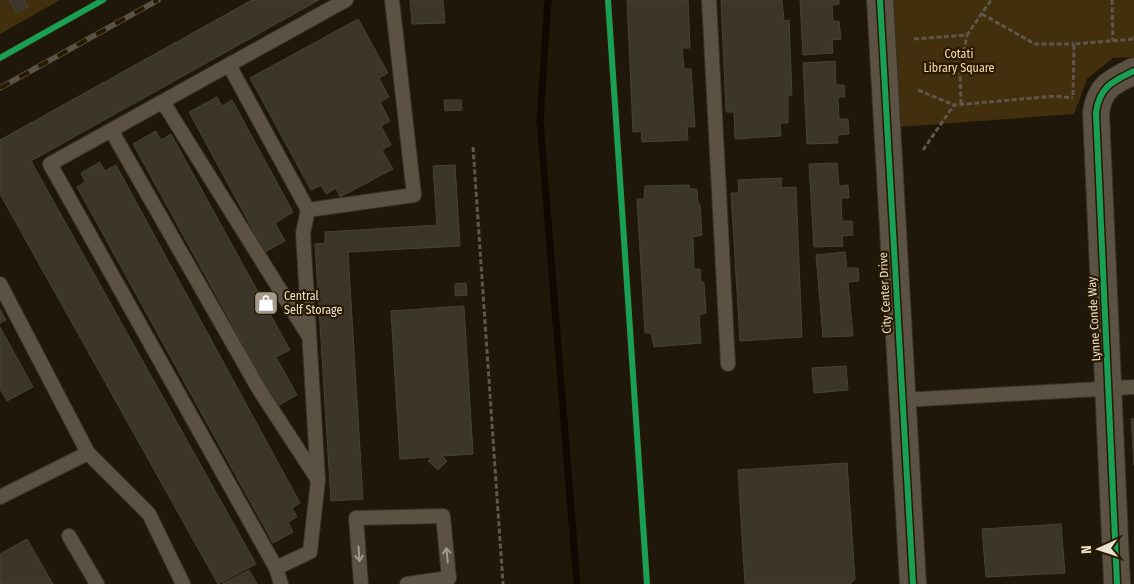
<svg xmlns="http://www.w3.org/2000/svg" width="1134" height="584" font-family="'Fira Sans Condensed',sans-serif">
	<rect width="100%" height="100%" fill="#1f1709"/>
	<g fill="#422f0d">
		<polygon points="0,0 60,0 0,34"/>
		<polygon points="894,0 1134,0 1134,57 1113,58 1087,79 1074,114 899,127"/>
	</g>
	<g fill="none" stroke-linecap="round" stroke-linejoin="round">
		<polyline stroke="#120801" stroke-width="7" points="548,0 540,121 577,584"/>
	</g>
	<g fill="#3c352a" stroke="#484135">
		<polygon points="9,0 24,0 28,7 16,13"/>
		<polygon points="252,0 319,0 31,161 256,564 218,584 0,194 0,140"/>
		<polygon points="410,0 443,0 445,23 412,24"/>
		<polygon points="627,0 688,0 690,48 682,48 684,69 691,69 695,127 687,127 688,140 642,142 641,131 633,132"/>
		<polygon points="721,0 782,0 784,21 789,20 792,95 788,95 788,123 780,123 781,136 735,139 734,112 726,112"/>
		<polygon points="800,0 839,0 839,4 832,5 833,21 839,21 841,39 832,40 833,53 803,55"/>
		<polygon points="358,19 388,73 379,78 389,97 380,102 390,121 381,126 391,145 382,150 393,169 340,197 336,188 326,194 321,185 311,190 250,78"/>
		<polygon points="835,61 836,85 844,85 845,97 838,97 839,119 848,119 849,134 837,135 838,143 807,144 803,63"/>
		<polygon points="217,97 222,106 232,100 293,212 275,223 285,241 265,252 189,112"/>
		<polygon points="444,100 461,100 462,110 445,111"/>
		<polygon points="156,131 161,140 171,134 290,350 276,357 297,395 277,406 133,144"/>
		<polygon points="100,162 105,171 116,165 300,503 292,508 297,517 288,522 293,532 273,543 77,187 85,182 81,173"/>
		<polygon points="837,163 839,186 848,185 849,198 841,198 842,221 852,221 853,235 842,236 843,246 814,247 809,164"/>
		<polygon points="455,165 460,246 348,252 363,499 331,501 315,244 325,243 325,232 437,225 433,166"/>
		<polygon points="782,178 781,188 796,187 802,337 740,341 731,193 739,193 738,180"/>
		<polygon points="689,185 690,189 697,189 698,204 700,204 702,235 693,237 694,269 700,269 701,282 704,282 706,313 699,315 701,343 654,347 651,333 645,333 637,199 644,199 645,186"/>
		<polygon points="845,252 847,268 858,268 859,281 848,282 853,336 823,337 816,255"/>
		<polygon points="466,283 467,295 455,296 455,284"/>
		<polygon points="464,306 473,454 442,456 447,461 438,470 428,461 432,457 400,459 391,311"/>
		<polygon points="0,309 6,320 0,323"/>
		<polygon points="0,327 33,387 7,401 0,389"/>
		<polygon points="846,366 848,390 814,393 812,368"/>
		<polygon points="1131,419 1134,419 1134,465"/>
		<polygon points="847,463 855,579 850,584 745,584 738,470"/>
		<polygon points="1061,524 1065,573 986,577 982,529"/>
		<polygon points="27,539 53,584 0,584 0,554"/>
		<polygon points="249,570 257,584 222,584"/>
	</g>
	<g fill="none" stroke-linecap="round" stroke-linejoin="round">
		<defs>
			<g id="service">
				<polyline points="709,0 728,364"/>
				<polyline points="229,65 308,210 414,195 392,0"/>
				<polyline points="163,102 308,335"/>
				<polyline points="111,130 260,391 318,480"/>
				<polyline points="0,284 88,453"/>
				<polyline points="903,400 1134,387"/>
				<polyline points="0,497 88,453 149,514 183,584"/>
				<polyline points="69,536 97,584"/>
				<polyline points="276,568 310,552 318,480 303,233 308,210"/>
				<polyline points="281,584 276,568 50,164 346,0"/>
				<polyline points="361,584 356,518 443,516 449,578 407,584"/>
			</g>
			<g id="minor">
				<polyline points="880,0 913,584"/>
				<path d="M 1117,584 L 1096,113 C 1099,87 1113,81 1134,71"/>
			</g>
		</defs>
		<use href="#service" stroke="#3a3227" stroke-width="16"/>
		<use href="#minor" stroke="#3a3227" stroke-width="28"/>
		<g stroke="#5e574a" stroke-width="3" stroke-dasharray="5 2.5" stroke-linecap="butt">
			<polyline points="1112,0 1113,41"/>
			<polyline points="982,14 1035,44 1074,44"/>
			<polyline points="914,39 967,35 991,0"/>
			<polyline points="918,90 954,105"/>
			<polyline points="1073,95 1074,44 1133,39 1134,36"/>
			<polyline points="961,104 960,71 967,35"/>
			<polyline points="473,147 503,584"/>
			<polyline points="923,150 954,105 1056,96 1073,98"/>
		</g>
		<use href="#service" stroke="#5c5244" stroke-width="14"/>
		<use href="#minor" stroke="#5c5244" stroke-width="26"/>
		<defs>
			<polyline id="rail" points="0,88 158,0"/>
		</defs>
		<use href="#rail" stroke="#595245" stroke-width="5.5"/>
		<use href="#rail" stroke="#281900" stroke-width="4" stroke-dasharray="11" stroke-linecap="butt"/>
		<defs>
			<g id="cycleway">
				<polyline points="608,0 647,584"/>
				<polyline points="880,0 913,584"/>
				<polyline points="0,58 103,0"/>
				<path d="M 1117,584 L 1096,113 C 1099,87 1113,81 1134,71"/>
			</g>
		</defs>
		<use href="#cycleway" stroke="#281900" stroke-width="9"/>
		<use href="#cycleway" stroke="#1a9f57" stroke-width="6"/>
	</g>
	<defs><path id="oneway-shaft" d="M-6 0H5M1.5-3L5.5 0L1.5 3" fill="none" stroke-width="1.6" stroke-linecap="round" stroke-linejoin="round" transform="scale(1.25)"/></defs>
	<g stroke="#a49a8a">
		<use href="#oneway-shaft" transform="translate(359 554) rotate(86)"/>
		<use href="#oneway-shaft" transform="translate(447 555) rotate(-96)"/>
	</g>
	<defs>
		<symbol id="shop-square" viewBox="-11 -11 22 22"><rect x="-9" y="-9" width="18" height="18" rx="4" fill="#a49a8b" stroke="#281900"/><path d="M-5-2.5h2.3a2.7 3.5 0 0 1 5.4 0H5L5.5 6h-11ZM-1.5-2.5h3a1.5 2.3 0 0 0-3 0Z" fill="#fff"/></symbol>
	</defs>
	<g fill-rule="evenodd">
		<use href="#shop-square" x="252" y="289" width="28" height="28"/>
	</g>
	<g text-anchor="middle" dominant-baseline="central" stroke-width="4.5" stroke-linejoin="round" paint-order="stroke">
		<g font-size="12" fill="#fcdcaa" stroke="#281900">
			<text x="959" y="54">Cotati<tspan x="959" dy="14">Library Square</tspan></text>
		</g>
		<g font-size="12" fill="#ebe1d1" stroke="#281900">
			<text transform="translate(885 293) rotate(-93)">City Center Drive</text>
			<text transform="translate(1094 319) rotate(-93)">Lynne Conde Way</text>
		</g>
		<g font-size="12" fill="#ebe1d1" stroke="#281900" text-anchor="start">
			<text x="284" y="296">Central<tspan x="284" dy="14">Self Storage</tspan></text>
		</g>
	</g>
	<g transform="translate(1099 549) rotate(267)" stroke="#281900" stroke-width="4" paint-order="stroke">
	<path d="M0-4L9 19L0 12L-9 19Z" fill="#ebe1d1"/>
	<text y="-8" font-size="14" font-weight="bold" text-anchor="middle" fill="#ebe1d1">N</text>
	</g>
</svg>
